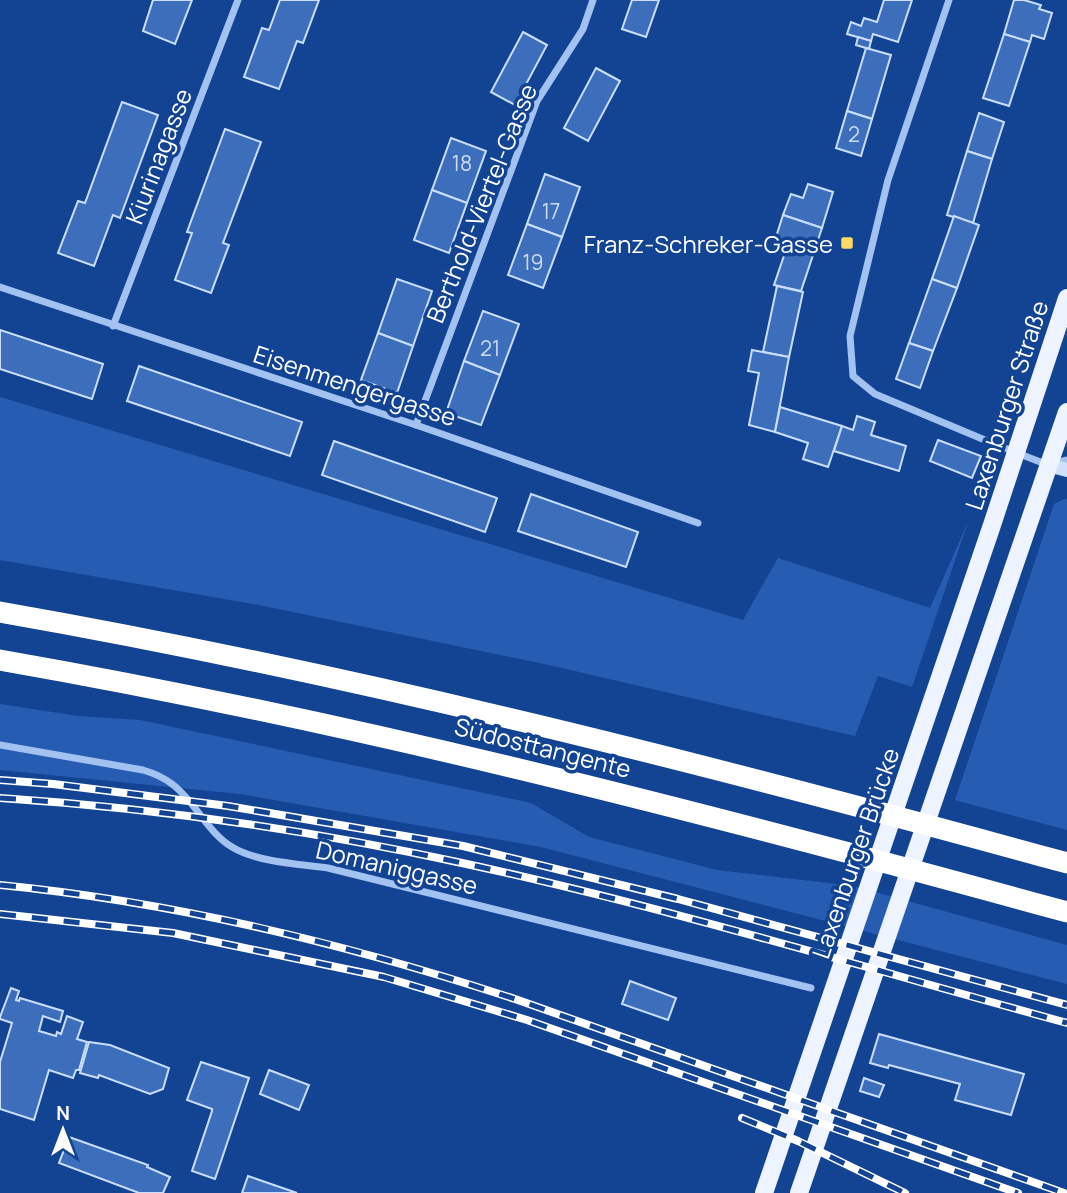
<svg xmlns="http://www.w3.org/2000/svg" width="1067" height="1193" font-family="Manrope,sans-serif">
	<rect width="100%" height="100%" fill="#134494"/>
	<g fill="#265db3">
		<polygon points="0,397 743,620 778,558 930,608 968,522 912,687 878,676 855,736 549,665 259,605 0,560"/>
		<polygon points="1064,499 1067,499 1067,830 955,800 1054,504"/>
		<polygon points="0,704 78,716 140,720 531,803 589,837 717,870 853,886 1067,945 1067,984 541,847 240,794 0,770"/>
	</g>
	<g fill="#3c6ebc" stroke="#cadefd" stroke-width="2">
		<polygon points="153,0 192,0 175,44 143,31"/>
		<polygon points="280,0 319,0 303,43 297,41 279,89 244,77 262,28 269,30"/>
		<polygon points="632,0 659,0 646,37 622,29"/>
		<polygon points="884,0 912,0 898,42 873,34 871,41 847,34 851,22 861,26 864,18 877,22"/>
		<polygon points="1014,0 1024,0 1041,5 1039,9 1052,13 1044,39 1032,35 1030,42 1004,34"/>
		<polygon points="523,32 547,45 515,105 491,92"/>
		<polygon points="1004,34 1030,42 1009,106 983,98"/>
		<polygon points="858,37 871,41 869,49 856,45"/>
		<polygon points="866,48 891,55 872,119 847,111"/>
		<polygon points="596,68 620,81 588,141 564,128"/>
		<polygon points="122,102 158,115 120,218 113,215 94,266 58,253 78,201 85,203"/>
		<polygon points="847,111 872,119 861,156 836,148"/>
		<polygon points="979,113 1004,122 992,159 967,151"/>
		<polygon points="225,129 261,142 223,243 229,245 211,293 175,280 192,233 187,232"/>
		<polygon points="451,138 486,151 467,203 432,190"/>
		<polygon points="967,151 992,159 973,223 947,215"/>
		<polygon points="545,174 580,187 562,237 527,224"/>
		<polygon points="808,184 833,192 822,228 783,215 791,194 803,198"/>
		<polygon points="432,190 467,203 449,253 414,240"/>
		<polygon points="783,215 822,228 801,291 774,285 789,241 776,237"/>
		<polygon points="954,216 979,225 957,288 932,279"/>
		<polygon points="527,224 562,237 543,288 508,275"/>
		<polygon points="397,279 432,291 413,346 378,333"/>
		<polygon points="932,279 957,288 933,351 909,343"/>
		<polygon points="777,286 803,292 789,357 763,352"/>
		<polygon points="483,311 519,324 500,375 464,361"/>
		<polygon points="0,330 103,364 92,399 0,369"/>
		<polygon points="378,333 413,346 397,393 361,380"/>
		<polygon points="909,343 933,351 920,388 896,379"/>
		<polygon points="752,350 789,357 775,432 749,425 759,373 748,371"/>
		<polygon points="464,361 500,375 481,425 446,413"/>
		<polygon points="139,366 302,422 290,456 127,401"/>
		<polygon points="780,407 842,426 828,467 803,459 808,443 775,432"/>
		<polygon points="857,416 875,422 871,435 906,446 899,471 834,451 842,426 853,430"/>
		<polygon points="938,440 981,456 972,478 930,461"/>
		<polygon points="334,441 497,498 485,532 322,475"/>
		<polygon points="531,494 638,532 626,567 518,531"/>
		<polygon points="630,981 676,998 668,1020 622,1004"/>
		<polygon points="11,988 19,991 16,1000 19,1001 20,998 63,1011 60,1022 43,1016 39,1031 56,1036 57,1032 61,1034 67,1016 83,1022 77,1039 87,1042 79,1070 76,1070 73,1078 49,1070 34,1120 0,1109 0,1062 12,1023 0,1019 0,1017"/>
		<polygon points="879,1034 1024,1074 1011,1115 955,1100 960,1084 889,1065 888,1068 870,1063"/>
		<polygon points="89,1042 110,1045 169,1068 163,1089 150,1094 99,1075 98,1078 80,1073"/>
		<polygon points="201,1062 249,1078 215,1179 192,1171 212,1111 212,1109 187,1100"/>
		<polygon points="269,1070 309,1085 299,1110 260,1094"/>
		<polygon points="864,1078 884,1085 879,1097 860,1091"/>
		<polygon points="69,1137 148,1165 147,1167 170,1177 163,1193 139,1193 59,1163"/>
		<polygon points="248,1176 297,1193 242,1193"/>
	</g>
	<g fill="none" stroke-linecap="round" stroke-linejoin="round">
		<g stroke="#a2c2f2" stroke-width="7">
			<polyline points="949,0 888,180 850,336 853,376 875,394 992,443 1048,465 1067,460"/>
			<polyline points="0,287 416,425 698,523"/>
			<polyline points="113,326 238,0"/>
			<polyline points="416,425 537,101 583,29 593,0"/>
			<path d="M 0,745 L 143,770 C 153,773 163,777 172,784 C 195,801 207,832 232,847 C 256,862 300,864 328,868 L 811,988"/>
		</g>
		<polyline stroke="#d1e1fc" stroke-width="14" points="1048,465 1067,470"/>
		<g stroke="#edf3ff" stroke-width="18">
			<polyline points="764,1193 991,528 1067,298"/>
			<polyline points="799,1193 1067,412"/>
		</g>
		<g stroke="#fff" stroke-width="21">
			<path d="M 0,612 C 360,675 714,766 1067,863"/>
			<path d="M 0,660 C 361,723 714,815 1067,912"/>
		</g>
		<defs>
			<g id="rail">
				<polyline points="0,780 53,784 228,806 463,846 678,899 1067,1005"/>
				<path d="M 0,798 C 155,808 310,830 462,863 C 666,907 866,968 1067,1023"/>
				<path d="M 0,885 C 176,902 347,944 515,999 L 1064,1193"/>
				<polyline points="0,914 173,933 384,977 527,1020 1018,1193"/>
				<polyline points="742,1118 798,1141 905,1193"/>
			</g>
		</defs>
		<use href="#rail" stroke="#fff" stroke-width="8"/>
		<use href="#rail" stroke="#134494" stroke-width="5" stroke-dasharray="16" stroke-linecap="butt"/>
	</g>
	<rect fill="#ffdb63" stroke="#134494" stroke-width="2.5" x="840" y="236" width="14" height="14" rx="3.5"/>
	<g text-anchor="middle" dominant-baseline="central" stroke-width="7" stroke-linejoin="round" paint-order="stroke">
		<g font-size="21" fill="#cedbee">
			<text x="854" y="134">2</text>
			<text x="462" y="163">18</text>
			<text x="551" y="211">17</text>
			<text x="533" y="262">19</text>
			<text x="490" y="348">21</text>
		</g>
		<g font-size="24" fill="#fff" stroke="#134494">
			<text transform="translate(158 156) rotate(-69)">Kiurinagasse</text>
			<text transform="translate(481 203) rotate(-68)">Berthold-Viertel-Gasse</text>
			<text transform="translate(355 385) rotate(18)">Eisenmengergasse</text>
			<text transform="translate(1006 405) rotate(-72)">Laxenburger Straße</text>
			<text transform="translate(543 747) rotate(14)">Südosttangente</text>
			<text transform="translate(855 853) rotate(-71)">Laxenburger Brücke</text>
			<text transform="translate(397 867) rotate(13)">Domaniggasse</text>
		</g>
		<g font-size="24" fill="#fff" stroke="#134494" text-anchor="end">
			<text x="833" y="243">Franz-Schreker-Gasse</text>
		</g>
	</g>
	<g transform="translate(63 1130)" stroke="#134494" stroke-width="5" paint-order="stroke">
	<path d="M0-5L12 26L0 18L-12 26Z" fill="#ffffff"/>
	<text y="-10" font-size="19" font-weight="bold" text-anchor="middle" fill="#ffffff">N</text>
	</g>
</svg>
